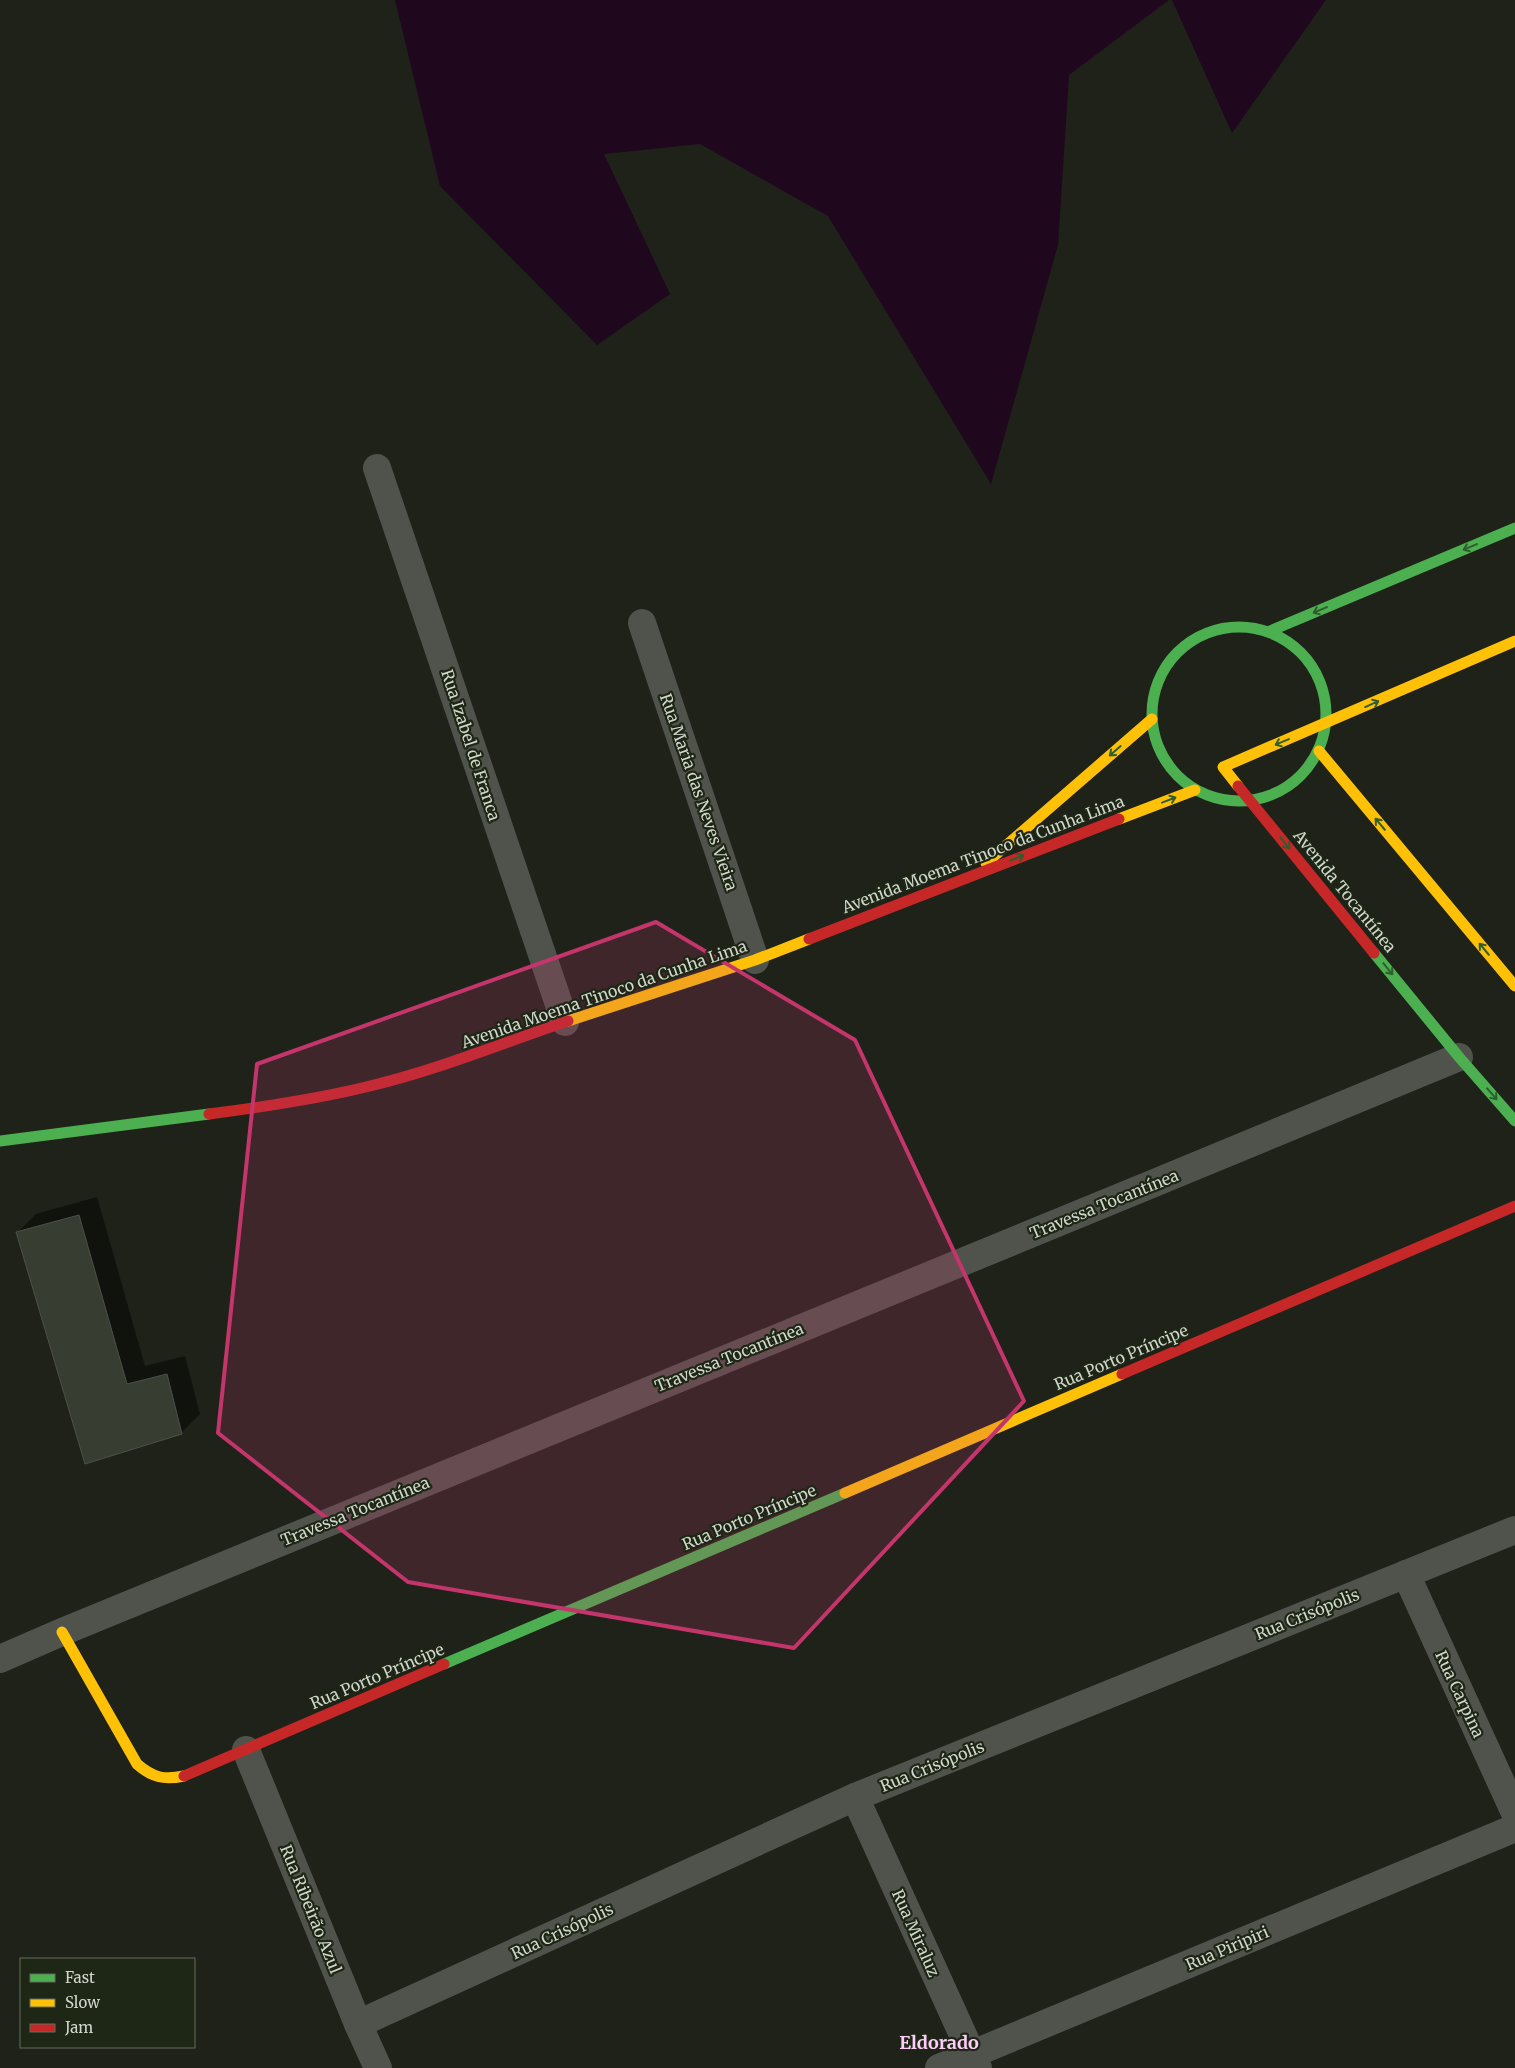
<svg xmlns="http://www.w3.org/2000/svg" width="1515" height="2068" font-family="Merriweather,serif">
	<rect width="100%" height="100%" fill="#1e2219"/>
	<g fill="#1f071e">
		<polygon points="395,0 1169,0 1069,75 1058,245 991,484 828,216 700,144 604,154 670,294 597,345 440,186"/>
		<polygon points="1172,0 1326,0 1232,133"/>
	</g>
	<polygon fill="#0007" points="97,1197 145,1366 185,1356 200,1414 181,1433 86,1463 17,1233 36,1214"/>
	<polygon fill="#383d32" stroke="#4d5048" points="79,1215 127,1384 167,1374 182,1434 85,1464 16,1232"/>
	<g fill="none" stroke-linecap="round" stroke-linejoin="round">
		<g stroke="#50534c" stroke-width="28">
			<polyline points="377,468 565,1022"/>
			<polyline points="642,623 755,960"/>
			<polyline points="1406,1574 1515,1813"/>
			<path d="M 0,1659 L 62,1632 C 528,1440 994,1250 1459,1057"/>
			<polyline points="246,1750 358,2024 378,2068"/>
			<polyline points="855,1797 978,2068"/>
			<polyline points="358,2024 855,1797 1515,1530"/>
			<polyline points="939,2068 1515,1828"/>
		</g>
		<g stroke="#4caf50" stroke-width="11">
			<circle cx="1239" cy="714" r="87"/>
			<polyline points="1270,631 1515,528"/>
			<polyline points="1374,953 1459,1057 1515,1121"/>
			<polyline points="0,1141 209,1114"/>
			<polyline points="444,1664 845,1493"/>
		</g>
		<g stroke="#ffc107" stroke-width="11">
			<polyline points="1319,751 1515,986"/>
			<polyline points="1238,786 1223,767 1515,641"/>
			<polyline points="1119,819 1195,790"/>
			<polyline points="986,863 1152,719"/>
			<polyline points="568,1021 755,960 809,939"/>
			<polyline points="845,1493 1122,1374"/>
			<path d="M 62,1632 L 137,1764 C 153,1778 164,1780 184,1776"/>
		</g>
		<g stroke="#c62828" stroke-width="11">
			<polyline points="1238,786 1374,953"/>
			<polyline points="809,939 1119,819"/>
			<path d="M 209,1114 C 263,1107 318,1099 370,1086 C 438,1070 502,1043 568,1021"/>
			<polyline points="1122,1374 1515,1206"/>
			<polyline points="184,1776 444,1664"/>
		</g>
	</g>
	<defs><path id="oneway-shaft" d="M-6 0H5M1.5-3L5.5 0L1.5 3" fill="none" stroke-width="1.6" stroke-linecap="round" stroke-linejoin="round" transform="scale(1.25)"/></defs>
	<g stroke="#305d2d">
		<use href="#oneway-shaft" transform="translate(1470 547) rotate(157)"/>
		<use href="#oneway-shaft" transform="translate(1320 610) rotate(157)"/>
		<use href="#oneway-shaft" transform="translate(1372 704) rotate(-24)"/>
		<use href="#oneway-shaft" transform="translate(1282 742) rotate(157)"/>
		<use href="#oneway-shaft" transform="translate(1115 751) rotate(139)"/>
		<use href="#oneway-shaft" transform="translate(1169 800) rotate(-21)"/>
		<use href="#oneway-shaft" transform="translate(1380 824) rotate(-130)"/>
		<use href="#oneway-shaft" transform="translate(1285 843) rotate(51)"/>
		<use href="#oneway-shaft" transform="translate(1017 858) rotate(-21)"/>
		<use href="#oneway-shaft" transform="translate(1484 949) rotate(-130)"/>
		<use href="#oneway-shaft" transform="translate(1388 969) rotate(51)"/>
		<use href="#oneway-shaft" transform="translate(1492 1094) rotate(49)"/>
	</g>
	<path fill="#c4356c" fill-opacity="0.2" stroke="#c4356c" stroke-width="4" stroke-linejoin="round" d="M 656,922 L 855,1040 L 1024,1401 L 794,1648 L 408,1582 L 218,1433 L 257,1064 Z"/>
	<g text-anchor="middle" dominant-baseline="central" stroke-width="4.5" stroke-linejoin="round" paint-order="stroke">
		<g font-size="16" fill="#d1d7cc" stroke="#1e2615">
			<text transform="translate(471 745) rotate(72)">Rua Izabel de Franca</text>
			<text transform="translate(699 792) rotate(71)">Rua Maria das Neves Vieira</text>
			<text transform="translate(983 854) rotate(-21)">Avenida Moema Tinoco da Cunha Lima</text>
			<text transform="translate(1345 891) rotate(51)">Avenida Tocantínea</text>
			<text transform="translate(604 994) rotate(-19)">Avenida Moema Tinoco da Cunha Lima</text>
			<text transform="translate(1104 1204) rotate(-22)">Travessa Tocantínea</text>
			<text transform="translate(729 1357) rotate(-22)">Travessa Tocantínea</text>
			<text transform="translate(1121 1357) rotate(-23)">Rua Porto Príncipe</text>
			<text transform="translate(355 1511) rotate(-22)">Travessa Tocantínea</text>
			<text transform="translate(749 1517) rotate(-23)">Rua Porto Príncipe</text>
			<text transform="translate(1307 1614) rotate(-22)">Rua Crisópolis</text>
			<text transform="translate(377 1676) rotate(-23)">Rua Porto Príncipe</text>
			<text transform="translate(1460 1694) rotate(65)">Rua Carpina</text>
			<text transform="translate(932 1766) rotate(-22)">Rua Crisópolis</text>
			<text transform="translate(311 1909) rotate(68)">Rua Ribeirão Azul</text>
			<text transform="translate(562 1931) rotate(-25)">Rua Crisópolis</text>
			<text transform="translate(916 1933) rotate(66)">Rua Miraluz</text>
			<text transform="translate(1227 1948) rotate(-23)">Rua Piripiri</text>
		</g>
		<g font-size="18" font-weight="bold" fill="#fecdfa" stroke="#1e2615">
			<text x="939" y="2042">Eldorado</text>
		</g>
	</g>
	<rect x="20" y="1958" width="175" height="90" fill="#1e2615" stroke="#666d5e"/>
	<rect x="30" y="1974" width="25" height="8" fill="#4caf50" stroke="#666d5e"/>
	<text x="65" y="1983" font-size="15" fill="#d1d7cc">Fast</text>
	<rect x="30" y="1999" width="25" height="8" fill="#ffc107" stroke="#666d5e"/>
	<text x="65" y="2008" font-size="15" fill="#d1d7cc">Slow</text>
	<rect x="30" y="2024" width="25" height="8" fill="#c62828" stroke="#666d5e"/>
	<text x="65" y="2033" font-size="15" fill="#d1d7cc">Jam</text>
</svg>
